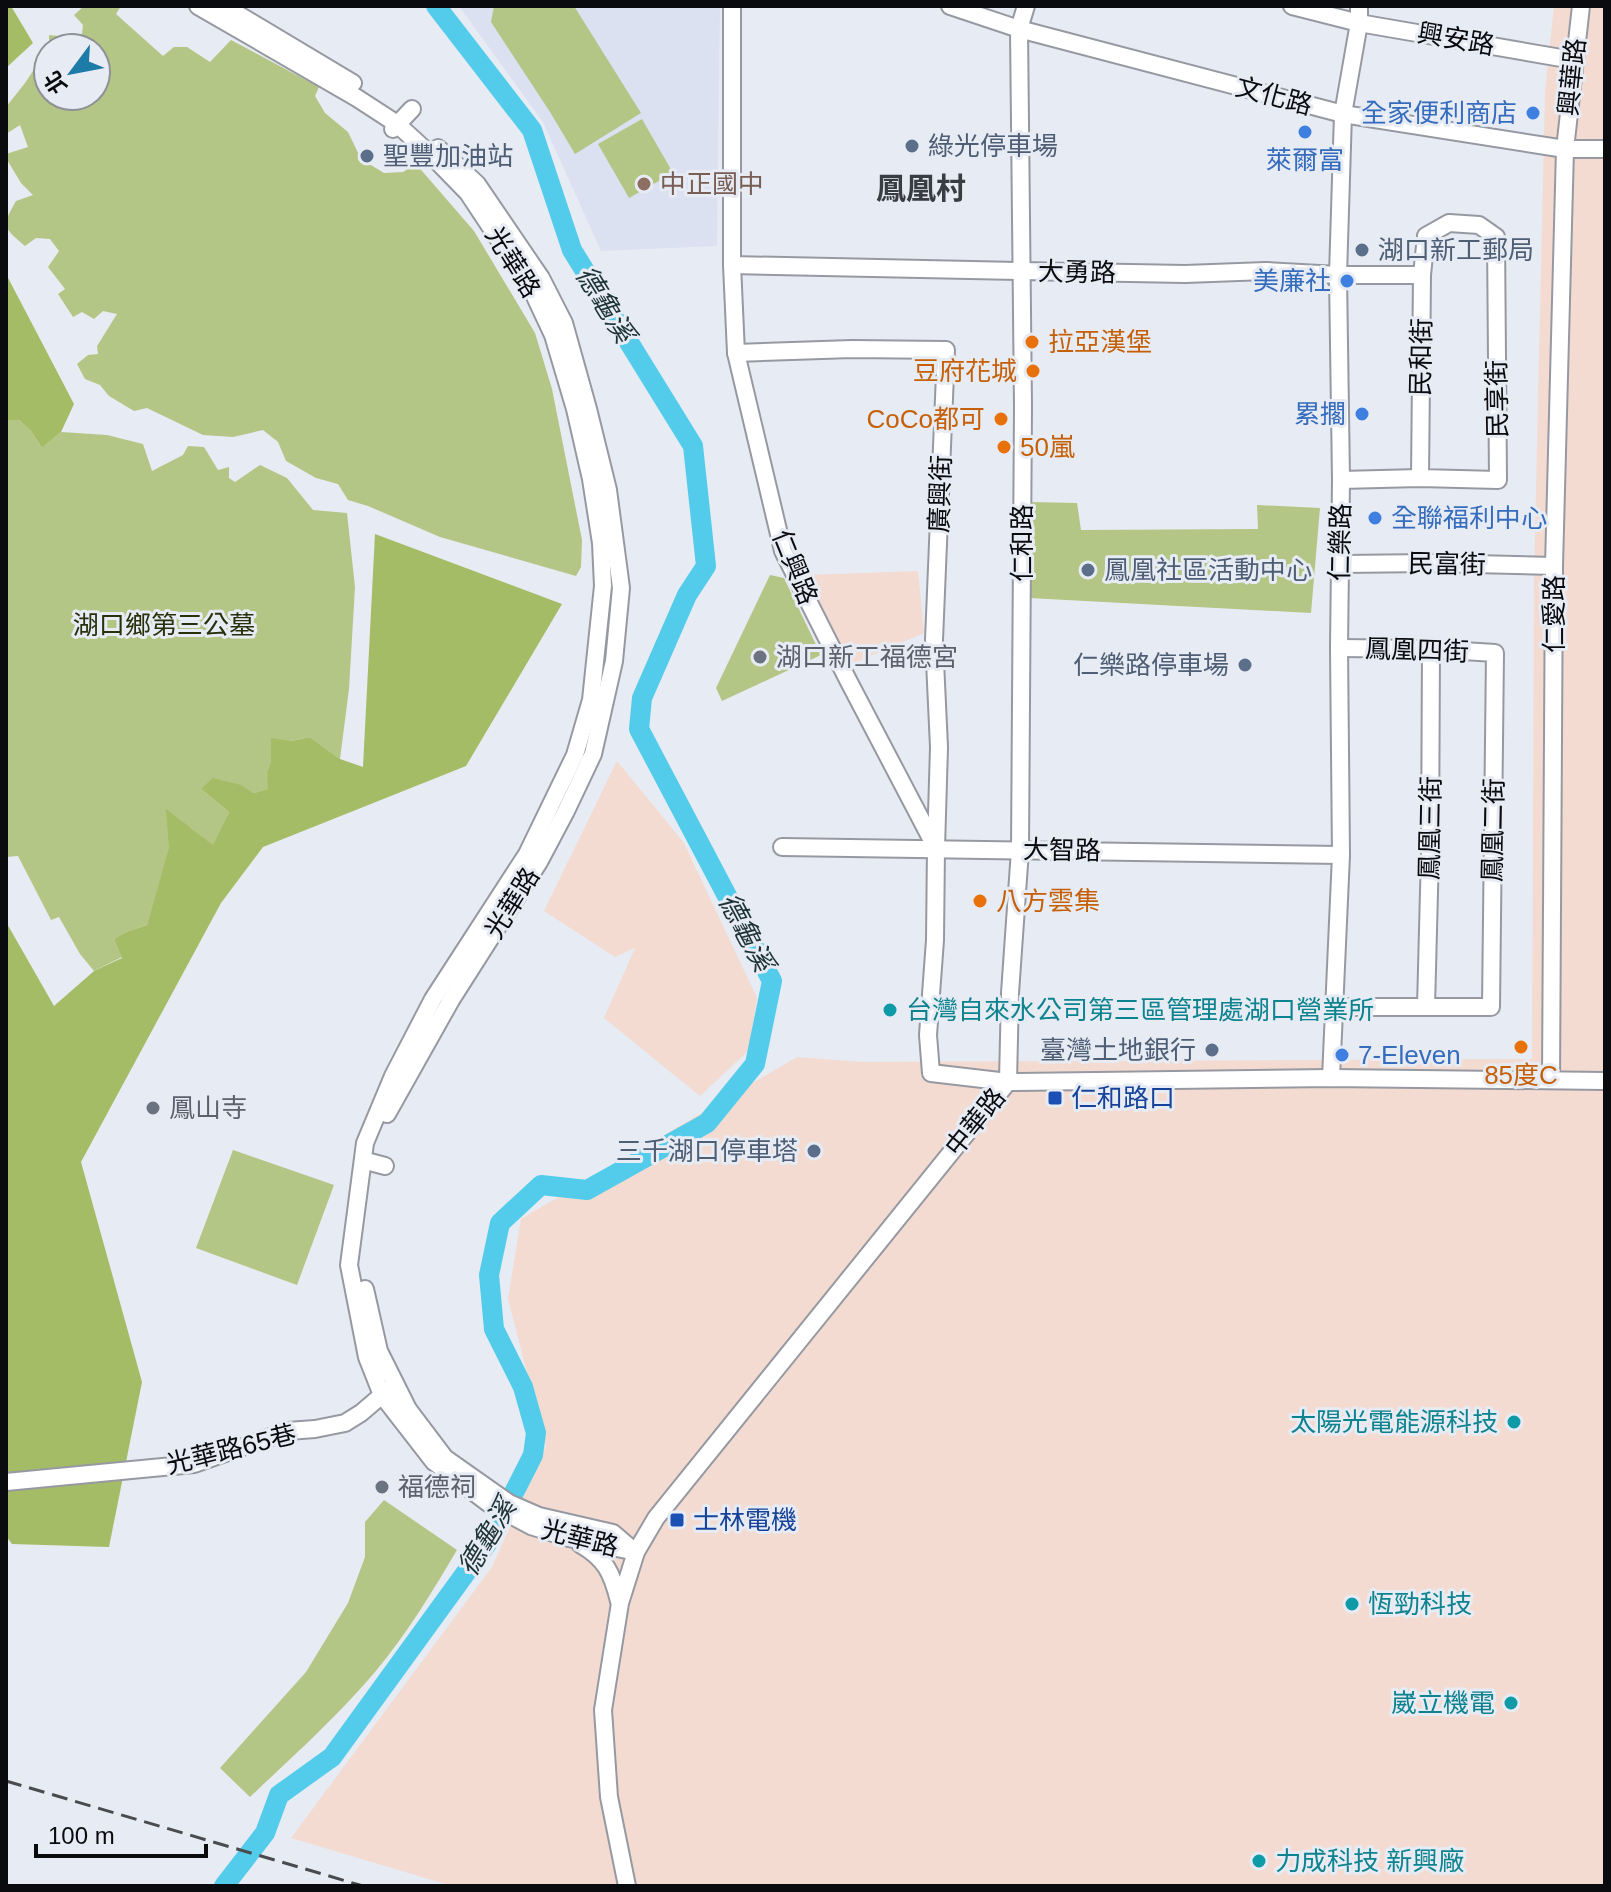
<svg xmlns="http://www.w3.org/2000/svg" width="1611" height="1892" font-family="Helvetica,'Noto Sans TC',sans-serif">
	<rect width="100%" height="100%" fill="#e7ebf3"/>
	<polygon fill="#dbe1f1" points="459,6 720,6 717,246 601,251 543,122"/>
	<g fill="#f3dbd1">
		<polygon points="1554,6 1605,6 1605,1886 452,1886 291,1838 492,1567 546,1446 508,1299 521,1219 797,1057 863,1062 1532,1059 1534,580 1545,91"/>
		<polygon points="918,571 924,633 850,665 807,575"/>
		<polygon points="617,761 684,843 757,998 749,1050 700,1096 604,1018 635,948 615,957 544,911"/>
	</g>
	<g fill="#b3c685" fill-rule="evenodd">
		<path d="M 84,6 L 121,6 L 116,14 L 163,56 L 174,47 L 187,47 L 210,62 L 231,40 L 319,87 L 315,96 L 325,113 L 348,132 L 361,159 L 384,173 L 403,172 L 416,164 L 474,231 L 535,333 L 552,389 L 582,540 L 581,567 L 576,576 L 440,537 L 368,506 L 348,500 L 338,484 L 316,478 L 286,461 L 278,442 L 263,430 L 233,437 L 203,435 L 147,408 L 134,411 L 109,396 L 100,385 L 85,379 L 77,364 L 88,355 L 98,354 L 97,346 L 117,314 L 103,311 L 94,319 L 82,312 L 73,317 L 58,294 L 65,289 L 48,267 L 59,251 L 50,239 L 36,238 L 25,246 C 3,227 1,227 16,201 L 33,195 L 21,183 L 6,158 L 6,154 L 28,147 L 20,125 L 6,134 L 6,107 L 25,83 L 49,47 L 49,35 L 69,37 L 82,34 L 83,25 L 74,15 ZM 96,48 L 96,96 L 48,96 L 48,48 Z"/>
		<polygon points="494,6 574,6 641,113 575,154 550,112 491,22"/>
		<polygon points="642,119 673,173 629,198 598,144"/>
		<polygon points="6,420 19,420 31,431 42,448 61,432 107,435 143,444 152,471 183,455 188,446 204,447 218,470 229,467 229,478 235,482 260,465 287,478 313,510 347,513 355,587 349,689 340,759 310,737 291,741 271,761 267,772 269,789 254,793 240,785 201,789 229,812 213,846 191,828 170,848 147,925 126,932 114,939 122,957 94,971 80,954 59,917 51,920 18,856 6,857"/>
		<polygon points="1030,502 1077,503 1081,530 1258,529 1257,505 1320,508 1311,613 1029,598"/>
		<polygon points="770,575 784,578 821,655 722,701 716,688"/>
		<polygon points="233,1150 334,1185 297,1285 196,1248"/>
		<path d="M 384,1500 L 457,1550 C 432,1592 407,1634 375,1672 C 337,1717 292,1757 250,1797 L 220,1768 L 306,1672 L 348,1603 L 365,1557 L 365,1522 Z"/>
	</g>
	<g fill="#a4bc66">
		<polygon points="6,6 11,6 33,43 6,68"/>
		<polygon points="6,274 74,404 61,432 42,448 31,431 19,420 6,420"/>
		<polygon points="375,534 562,604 466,766 263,847 221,903 81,1162 142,1382 109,1547 12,1544 6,1536 6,922 54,1006 94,971 122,958 114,939 126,932 147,925 169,848 166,809 213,845 229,812 201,789 213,778 241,785 254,793 268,789 267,772 271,761 271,738 291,741 310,737 340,759 363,767"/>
	</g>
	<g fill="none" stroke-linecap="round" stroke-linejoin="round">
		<polyline stroke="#52ccea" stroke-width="20" points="224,1886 265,1833 279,1795 332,1757 491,1538 533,1455 536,1433 523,1387 494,1329 489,1275 500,1223 541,1185 587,1190 707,1123 755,1064 772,981 639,729 642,698 687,595 706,566 693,446 572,250 532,130 436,6"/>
		<defs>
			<g id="minor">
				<polyline points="198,6 357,98 397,124 433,157 468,193 531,288 553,335 575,409 591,479 601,543 603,586 591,700 575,755 527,854 433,999 393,1076 365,1143 349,1265 367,1357 382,1395 434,1462 488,1503 531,1526 569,1538 636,1552"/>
				<polyline points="224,6 353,83"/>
				<polyline points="732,6 732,265 736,353 783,551 848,680 935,846"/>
				<polyline points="950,6 1019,29 1343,114 1565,149 1605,149"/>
				<polyline points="1292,6 1359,23 1573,60"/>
				<polyline points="393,129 412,109"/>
				<polyline points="732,265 1020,271 1185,274 1266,271 1338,275 1422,275"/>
				<polyline points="736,353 852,349 946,350 934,640 939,747 936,848 935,940 928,1035 931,1073 1008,1082 1331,1078 1605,1081"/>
				<polyline points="1341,480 1420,478 1498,480 1496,237 1479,225 1449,223 1426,236 1422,275 1420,478"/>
				<polyline points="1340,564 1432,563 1554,566"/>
				<polyline points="782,847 1341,855"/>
				<polyline points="1334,1007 1491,1007 1495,653 1431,649 1339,648"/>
				<polyline points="1426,1007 1430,853 1431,649"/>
				<polyline points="1331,1078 1341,855 1339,648 1341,480 1338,275 1343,114 1359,23 1359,6"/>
				<polyline points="1551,1080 1554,566 1565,149 1581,6"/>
				<polyline points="1008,1082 1010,993 1020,850 1023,406 1019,29 1026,6"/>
				<polyline points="387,1114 451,1000 539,862 566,811 593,754 614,661 621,588 608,490 588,409 564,323 541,278 477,184 438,148"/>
				<polyline points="370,1162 385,1166"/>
				<polyline points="365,1289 379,1351 408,1409 445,1458 509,1503 539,1516 613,1533 634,1551"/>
				<polyline points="6,1482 194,1464 288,1431 315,1429 345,1423 361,1413 388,1390"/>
				<path d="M 580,1544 C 606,1559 612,1573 619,1601"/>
				<polyline points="627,1886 609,1797 603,1710 620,1603 636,1552 656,1518 1008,1082"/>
			</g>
		</defs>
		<use href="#minor" stroke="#9699a1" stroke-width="20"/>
		<use href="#minor" stroke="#fff" stroke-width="16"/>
		<polyline stroke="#494b4f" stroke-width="3" stroke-dasharray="16 8" stroke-linecap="butt" points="6,1781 363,1886"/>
	</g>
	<g fill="#3f7fe0" stroke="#e7ebf3" stroke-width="3">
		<circle cx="1533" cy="113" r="8"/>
		<circle cx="1305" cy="132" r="8"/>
		<circle cx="1347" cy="281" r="8"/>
		<circle cx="1362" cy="414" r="8"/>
		<circle cx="1375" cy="518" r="8"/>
		<circle cx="1342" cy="1055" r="8"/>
	</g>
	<g fill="#5c6f8a" stroke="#e7ebf3" stroke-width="3">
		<circle cx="912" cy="146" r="8"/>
		<circle cx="367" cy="156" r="8"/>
		<circle cx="1362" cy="250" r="8"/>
		<circle cx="1088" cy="570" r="8"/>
		<circle cx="1245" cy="665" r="8"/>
		<circle cx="1212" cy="1050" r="8"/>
		<circle cx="814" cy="1151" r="8"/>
	</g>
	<circle fill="#8d6e63" stroke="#e7ebf3" stroke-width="3" cx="644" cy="184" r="8"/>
	<g fill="#e8710a" stroke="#e7ebf3" stroke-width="3">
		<circle cx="1032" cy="342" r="8"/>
		<circle cx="1033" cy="371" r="8"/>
		<circle cx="1001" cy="419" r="8"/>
		<circle cx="1004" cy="447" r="8"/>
		<circle cx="980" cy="901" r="8"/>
		<circle cx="1521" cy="1047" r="8"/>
	</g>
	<g fill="#6b7280" stroke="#e7ebf3" stroke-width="3">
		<circle cx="760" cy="657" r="8"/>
		<circle cx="153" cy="1108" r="8"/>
		<circle cx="382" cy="1487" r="8"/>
	</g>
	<g fill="#0f9aa8" stroke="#e7ebf3" stroke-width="3">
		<circle cx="890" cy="1010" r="8"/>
		<circle cx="1514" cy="1422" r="8"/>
		<circle cx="1352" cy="1604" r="8"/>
		<circle cx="1511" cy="1703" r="8"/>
		<circle cx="1259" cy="1861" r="8"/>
	</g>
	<g fill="#1a4fb4" stroke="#e7ebf3" stroke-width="3">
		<rect x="1047" y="1090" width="16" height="16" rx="4"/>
		<rect x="669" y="1512" width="16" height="16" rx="4"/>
	</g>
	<g text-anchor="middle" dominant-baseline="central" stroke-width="6" stroke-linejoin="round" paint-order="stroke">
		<g font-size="26" fill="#0a0b0e" stroke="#e7ebf3">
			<text transform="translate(1456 39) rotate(10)">興安路</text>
			<text transform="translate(1572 77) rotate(-84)">興華路</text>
			<text transform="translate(1274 96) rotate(15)">文化路</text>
			<text transform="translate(513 262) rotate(58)">光華路</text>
			<text transform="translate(1077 272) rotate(1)">大勇路</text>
			<text transform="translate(1421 357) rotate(-89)">民和街</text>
			<text transform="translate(1497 399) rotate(-91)">民享街</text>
			<text transform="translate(940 494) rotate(-88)">廣興街</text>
			<text transform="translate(1340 542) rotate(-89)">仁樂路</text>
			<text transform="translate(1022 543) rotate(-90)">仁和路</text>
			<text transform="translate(1447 564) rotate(1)">民富街</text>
			<text transform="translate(795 567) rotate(68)">仁興路</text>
			<text transform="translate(1554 614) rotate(-90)">仁愛路</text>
			<text transform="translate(1417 650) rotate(2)">鳳凰四街</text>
			<text transform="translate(1430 828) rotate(-89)">鳳凰三街</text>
			<text transform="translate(1493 830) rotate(-89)">鳳凰二街</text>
			<text transform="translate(1062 850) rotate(1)">大智路</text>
			<text transform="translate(512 903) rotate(-58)">光華路</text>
			<text transform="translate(975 1122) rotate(-51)">中華路</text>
			<text transform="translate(231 1449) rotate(-14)">光華路65巷</text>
			<text transform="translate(580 1538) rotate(14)">光華路</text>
		</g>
		<g font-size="26" fill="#366cbe" stroke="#e7ebf3" text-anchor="end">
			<text x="1517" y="113">全家便利商店</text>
			<text x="1305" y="160" text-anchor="middle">萊爾富</text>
			<text x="1331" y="281">美廉社</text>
			<text x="1346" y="414">累擱</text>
			<text x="1391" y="518" text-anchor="start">全聯福利中心</text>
			<text x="1358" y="1055" text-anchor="start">7-Eleven</text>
		</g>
		<g font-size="26" fill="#4e5e75" stroke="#e7ebf3" text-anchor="start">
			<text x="928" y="146">綠光停車場</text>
			<text x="383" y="156">聖豐加油站</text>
			<text x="1378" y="250">湖口新工郵局</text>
			<text x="1104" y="570">鳳凰社區活動中心</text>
			<text x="1229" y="665" text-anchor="end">仁樂路停車場</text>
			<text x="1196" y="1050" text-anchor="end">臺灣土地銀行</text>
			<text x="798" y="1151" text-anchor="end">三千湖口停車塔</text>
		</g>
		<g font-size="26" fill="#785e54" stroke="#e7ebf3" text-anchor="start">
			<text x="660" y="184">中正國中</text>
		</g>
		<g font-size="26" fill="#c56008" stroke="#e7ebf3" text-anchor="start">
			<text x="1048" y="342">拉亞漢堡</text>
			<text x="1017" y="371" text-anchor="end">豆府花城</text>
			<text x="985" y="419" text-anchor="end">CoCo都可</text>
			<text x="1020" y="447">50嵐</text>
			<text x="996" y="901">八方雲集</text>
			<text x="1521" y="1075" text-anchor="middle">85度C</text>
		</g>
		<g font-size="26" fill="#27300b" stroke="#e7ebf3">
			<text x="164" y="625">湖口鄉第三公墓</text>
		</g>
		<g font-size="26" fill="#5b616d" stroke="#e7ebf3" text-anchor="start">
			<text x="776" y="657">湖口新工福德宮</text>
			<text x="169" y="1108">鳳山寺</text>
			<text x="398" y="1487">福德祠</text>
		</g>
		<g font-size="26" fill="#0d838f" stroke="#e7ebf3" text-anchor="start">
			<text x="906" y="1010">台灣自來水公司第三區管理處湖口營業所</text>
			<text x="1498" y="1422" text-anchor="end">太陽光電能源科技</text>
			<text x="1368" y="1604">恆勁科技</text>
			<text x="1495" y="1703" text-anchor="end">崴立機電</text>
			<text x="1275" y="1861">力成科技 新興廠</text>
		</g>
		<g font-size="26" fill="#164399" stroke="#e7ebf3" text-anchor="start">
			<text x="1071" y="1098">仁和路口</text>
			<text x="693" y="1520">士林電機</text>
		</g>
		<g font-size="28" font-style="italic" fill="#1d3338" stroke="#e7ebf3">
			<text transform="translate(605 304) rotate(58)">德龜溪</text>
			<text transform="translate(746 932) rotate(62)">德龜溪</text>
			<text transform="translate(487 1537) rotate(-59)">德龜溪</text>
		</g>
		<g font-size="30" font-weight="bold" fill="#3a3c43" stroke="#e7ebf3">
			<text x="921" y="188">鳳凰村</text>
		</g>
	</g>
	<rect width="1611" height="1892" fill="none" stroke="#0a0b0e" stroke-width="16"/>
	<g transform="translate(72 72) rotate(238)"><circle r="38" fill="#e7ebf3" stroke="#8f9197" stroke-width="2"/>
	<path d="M0-6L14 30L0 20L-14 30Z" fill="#1d7ba8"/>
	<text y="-12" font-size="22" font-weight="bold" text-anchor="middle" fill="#0a0b0e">北</text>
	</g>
	<path d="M36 1844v12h170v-12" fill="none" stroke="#0a0b0e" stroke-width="4"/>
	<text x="48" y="1844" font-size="24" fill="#0a0b0e" stroke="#e7ebf3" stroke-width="6" paint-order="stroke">100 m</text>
</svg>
